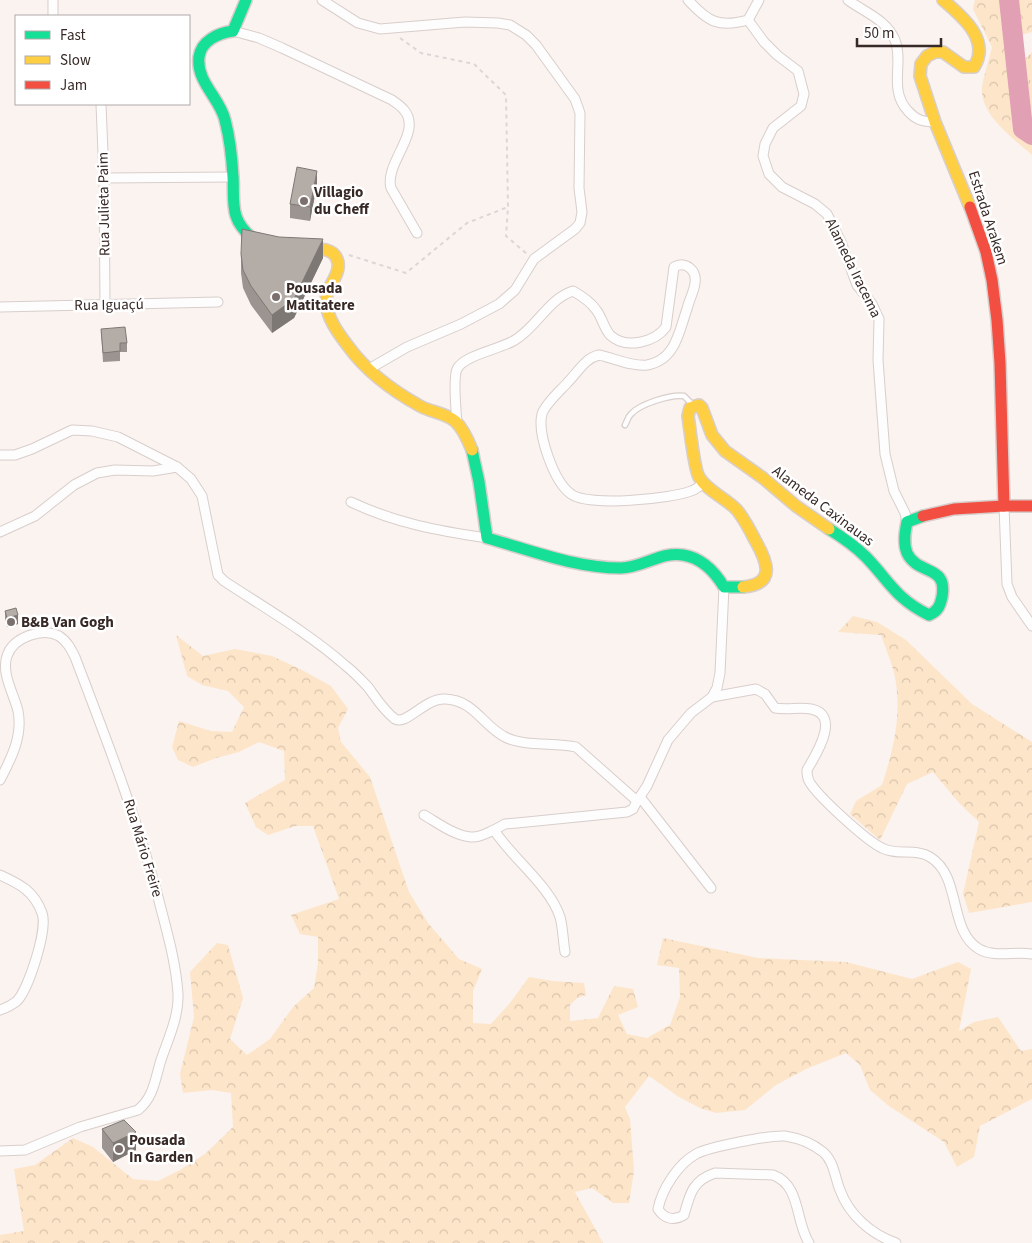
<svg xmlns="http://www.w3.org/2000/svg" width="1032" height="1243" font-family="'Source Sans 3',sans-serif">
	<defs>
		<pattern id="forest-crowns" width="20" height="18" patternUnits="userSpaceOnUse" patternTransform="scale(1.25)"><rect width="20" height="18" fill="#fde5c9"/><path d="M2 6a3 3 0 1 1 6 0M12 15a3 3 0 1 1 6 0" fill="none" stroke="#d9c4ac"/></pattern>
		<pattern id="park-tufts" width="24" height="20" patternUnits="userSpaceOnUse" patternTransform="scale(1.25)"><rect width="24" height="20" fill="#fde5c9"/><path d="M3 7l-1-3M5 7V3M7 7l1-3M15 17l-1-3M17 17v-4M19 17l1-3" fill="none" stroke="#d9c4ac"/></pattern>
	</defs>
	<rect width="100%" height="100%" fill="#fbf3f0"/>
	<g fill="url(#forest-crowns)">
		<path d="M 975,0 L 1032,0 L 1032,32 L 1021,35 L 1026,89 L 1032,101 L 1032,155 C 1015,140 983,117 982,92 C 981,83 990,58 992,47 L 973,9 Z"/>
		<path d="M 853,616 L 877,622 L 906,640 L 972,704 L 1032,742 L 1032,902 L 969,913 L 963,894 L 979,822 L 960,804 L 933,772 L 907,784 L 880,840 L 850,814 L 856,801 L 882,785 C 893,750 901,720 896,683 C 894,667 886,650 881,635 L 838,632 Z"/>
		<polygon points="176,635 203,656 235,649 272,656 302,670 331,686 348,709 338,728 341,742 370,777 409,892 428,923 459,959 482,969 473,991 473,1023 491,1024 510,1003 529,977 552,981 584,983 586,995 577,998 570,1005 570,1021 598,1018 614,986 633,989 638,1007 618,1015 627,1034 647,1038 670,1025 680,997 679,968 657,965 663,938 758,958 846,962 912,979 958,962 971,969 959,1031 974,1022 998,1017 1021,1051 1032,1049 1032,1099 980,1126 974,1157 957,1167 944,1142 889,1106 870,1090 860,1065 846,1053 806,1069 776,1085 745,1110 716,1113 700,1108 679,1097 649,1076 625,1107 630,1119 634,1171 629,1203 613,1203 592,1188 575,1192 603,1243 0,1243 0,1235 24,1231 14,1169 35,1165 73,1138 93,1147 133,1179 158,1181 180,1170 205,1154 233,1127 231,1093 212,1090 183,1093 180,1074 194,1017 190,972 217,943 228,945 243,998 230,1039 247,1055 270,1039 293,1007 314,988 318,963 318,937 300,934 291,915 339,899 313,826 295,826 268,835 256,827 245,803 285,780 284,751 259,742 239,752 216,758 193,767 178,760 172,747 179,721 211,731 232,732 244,707 228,691 202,685 187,676"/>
	</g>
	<polygon fill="url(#park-tufts)" points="1032,52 1032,122 1020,118 1009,97 1015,69"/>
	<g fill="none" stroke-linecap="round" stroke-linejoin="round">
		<polyline stroke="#e1a0b4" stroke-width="20" points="1009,0 1023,129 1032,135"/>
		<defs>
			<path id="lane" d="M 625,425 C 627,421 628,417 631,414 C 640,404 671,394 684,396 L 693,405"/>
			<g id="street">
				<polyline points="53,0 53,16"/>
				<polyline points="322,0 358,23 380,29 465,22 498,23 510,25 526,35 536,45 575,99 580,113 579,188 582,212 580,223 575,229 534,259 515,290 499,304 461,324 407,347 369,369"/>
				<path d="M 688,0 C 708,22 719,28 748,20 L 759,0"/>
				<path d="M 848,0 C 864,12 887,20 895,40 C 904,63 888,90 908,111 C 916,120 923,122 935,122"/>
				<polyline points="748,20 764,42 777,55 798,71 804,94 801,106 773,128 765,144 763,156 769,174 782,187 815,204 827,214 841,242 857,285 872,304 879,319 878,360 885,454 894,491 905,513 907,522"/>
				<path d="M 233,31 L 259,38 L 282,48 L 392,100 C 396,103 401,106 404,110 C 423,132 384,163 391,188 L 417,233"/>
				<polyline points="101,104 104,178 105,305"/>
				<polyline points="104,178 233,177"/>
				<polyline points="0,307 218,302"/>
				<path d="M 457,423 C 456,411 453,378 457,369 C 464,355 501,349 515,340 C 537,327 548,299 573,291 C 582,296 591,302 597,311 C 602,318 604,328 610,335 C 626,350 655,342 666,327 L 674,267 C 686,260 697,271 695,283 C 694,292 689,300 687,309 C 679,331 676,360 647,365 C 632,367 614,358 599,355 C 585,358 578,372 568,382 C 561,390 545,404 542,414 C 537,434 554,482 571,494 C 588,507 671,499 691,491 C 695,490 700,486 704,483"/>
				<path d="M 0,455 L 15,455 L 32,449 L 72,430 L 92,431 L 118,437 L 177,467 L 191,479 L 202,496 L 218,575 L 224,581 C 265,608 310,634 346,666 C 354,672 361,680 368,687 C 376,698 384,711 395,719 C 406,726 425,698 445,699 C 474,700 482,725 505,737 C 524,747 554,742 576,747 L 637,801 L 647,786 L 668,740 L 691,713 L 712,697 L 717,688 L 720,673 L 724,587"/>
				<path d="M 351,502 C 395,523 439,531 487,538"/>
				<polyline points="1004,506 1007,584 1012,597 1032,626"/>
				<polyline points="0,532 35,516 74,485 97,473 115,470 153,471 177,467"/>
				<path d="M 712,697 L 756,689 L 765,694 L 775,708 C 787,710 800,707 811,709 C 842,715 815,756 807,770 C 807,774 807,777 809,781 C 817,796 867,841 882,848 C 897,856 916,848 930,857 C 962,876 948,931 979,949 C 995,958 1015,951 1032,954"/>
				<path d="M 0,780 C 11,759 23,736 18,711 C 14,694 1,674 7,656 C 13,637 43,627 59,636 C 67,641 71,649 75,657 C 105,736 136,815 158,897 C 166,929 176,961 178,994 C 179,1017 168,1039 161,1060 C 155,1079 154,1097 138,1110 L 80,1127 L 25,1150 L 0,1151"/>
				<polyline points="640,797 711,888"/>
				<path d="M 424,815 C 438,823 455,836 471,837 C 479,838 487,833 494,830 C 512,858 550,886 560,917 C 563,928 563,940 565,952"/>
				<polyline points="494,830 505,824 517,823 627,812 633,809 637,801"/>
				<path d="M 0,875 C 20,884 34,891 42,913 C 48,929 29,988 17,1001 C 12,1005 6,1008 0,1010"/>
				<path d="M 809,1243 C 795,1221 801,1185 773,1175 L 715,1173 C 692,1181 690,1194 684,1215 C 674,1221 664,1219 658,1209 C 662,1189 678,1164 696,1154 C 708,1147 770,1135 785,1136 C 798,1138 813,1144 823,1152 C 834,1161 835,1178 840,1190 C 849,1215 871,1234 896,1243"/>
			</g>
			<g id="fast">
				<path d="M 246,0 L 233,31 C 218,33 201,41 199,57 C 196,82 220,98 225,120 C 230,139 232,158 233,177 C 234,190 232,204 236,216 C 239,226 246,233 254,240"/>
				<path d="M 472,450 L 479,482 L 487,538 C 530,550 575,568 621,568 C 642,568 662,551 683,555 C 702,558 715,572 724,587 L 743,587"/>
				<path d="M 829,529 C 842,537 855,546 866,557 C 890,582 896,599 929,615 C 938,611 940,606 942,597 C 948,564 918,576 907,553 C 903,543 905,532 907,522 L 923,516"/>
			</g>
			<g id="slow">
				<path d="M 943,0 C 962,16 991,40 974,67 L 964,67 L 943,52 L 935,52 L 927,56 L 921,64 L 920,76 L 935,122 L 970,207"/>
				<path d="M 307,249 C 318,249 332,247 337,259 C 343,274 325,287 326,302 C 327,318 338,333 348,346 C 366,371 393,391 420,406 C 431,412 445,413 455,421 C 463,428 468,440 472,450"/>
				<path d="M 743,587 C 777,584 767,561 755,540 C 750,530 744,519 737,510 C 726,498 707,491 699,477 C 694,469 690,428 688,416 L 690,408 L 699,405 L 702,408 L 712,435 L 725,451 L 763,478 L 796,506 L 829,529"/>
			</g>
			<g id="jam">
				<polyline points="970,207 986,252 992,280 997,320 1000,363 1004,506 1032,506"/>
				<polyline points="923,516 954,509 1004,506"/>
			</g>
		</defs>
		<use href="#lane" stroke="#d8cecb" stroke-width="7"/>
		<use href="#street" stroke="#d8cecb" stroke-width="11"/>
		<use href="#fast" stroke="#d8cecb" stroke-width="14"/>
		<use href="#slow" stroke="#d8cecb" stroke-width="14"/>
		<use href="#jam" stroke="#d8cecb" stroke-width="14"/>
		<g stroke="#dad7d6" stroke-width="2" stroke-dasharray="4 4" stroke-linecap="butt">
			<polyline points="400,38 421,53 474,64 506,95 508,207 506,236 527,254"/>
			<polyline points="349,255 406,273 467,223 508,207"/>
		</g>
		<use href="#lane" stroke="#fefdfd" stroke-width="4.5"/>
		<use href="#street" stroke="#fefdfd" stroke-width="9"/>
		<use href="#fast" stroke="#16e098" stroke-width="11"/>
		<use href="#slow" stroke="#ffcf43" stroke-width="11"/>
		<use href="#jam" stroke="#f24e42" stroke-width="11"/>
	</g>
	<g fill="#9b9490">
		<polygon points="317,184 310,221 290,218 290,204"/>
		<polygon points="241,254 323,258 294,318 272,333 251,305 243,288 241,273"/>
		<polygon points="101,329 127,343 127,352 120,352 120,361 103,362"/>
		<polygon points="5,611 18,624 7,627 5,621"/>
		<polygon points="102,1129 136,1150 113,1162 102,1148"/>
	</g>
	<g fill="#7e7875">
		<polygon points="317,171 317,184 310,221 310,207"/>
		<polygon points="323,239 323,258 294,318 272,333 272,315"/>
		<polygon points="18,615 18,624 7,627 7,618"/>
		<polygon points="136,1132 136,1150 113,1162 113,1143"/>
	</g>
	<g fill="#b4aca7" stroke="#7e7875">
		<polygon points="297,167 317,171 310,207 290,204"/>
		<polygon points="242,229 279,237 323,239 294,299 272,315 251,286 243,270 241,254"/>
		<polygon points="125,327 127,343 120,343 120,351 103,353 101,329"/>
		<polygon points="16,608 18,615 7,618 5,611"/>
		<polygon points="124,1120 136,1132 113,1143 102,1129"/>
	</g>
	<g fill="#7b706d" stroke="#fff" stroke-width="2">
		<circle cx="304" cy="201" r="5"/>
		<circle cx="276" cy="297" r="5"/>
		<circle cx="11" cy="622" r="5"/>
		<circle cx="119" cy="1149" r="5"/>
	</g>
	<g text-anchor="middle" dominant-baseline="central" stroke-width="5" stroke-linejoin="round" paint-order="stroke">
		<g font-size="15" font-weight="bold" fill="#362926" stroke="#fff" text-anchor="start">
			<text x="314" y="192">Villagio<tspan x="314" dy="17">du Cheff</tspan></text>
			<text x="286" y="288">Pousada<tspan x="286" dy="17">Matitatere</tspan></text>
			<text x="21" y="622">B&amp;B Van Gogh</text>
			<text x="129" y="1140">Pousada<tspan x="129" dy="17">In Garden</tspan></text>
		</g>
		<g font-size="15" fill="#362926" stroke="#fff">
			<text transform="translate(104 204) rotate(-91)">Rua Julieta Paim</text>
			<text transform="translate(988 218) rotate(72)">Estrada Arakem</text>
			<text transform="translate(853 268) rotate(64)">Alameda Iracema</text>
			<text transform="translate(109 305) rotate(-1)">Rua Iguaçú</text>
			<text transform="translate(823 506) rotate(37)">Alameda Caxinauas</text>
			<text transform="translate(143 848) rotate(73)">Rua Mário Freire</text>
		</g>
	</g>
	<rect x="15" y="15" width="175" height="90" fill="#ffffff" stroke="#afa9a8"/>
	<rect x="25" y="31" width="25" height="8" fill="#16e098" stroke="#afa9a8"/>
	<text x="60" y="40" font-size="15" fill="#362926">Fast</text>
	<rect x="25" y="56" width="25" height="8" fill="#ffcf43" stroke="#afa9a8"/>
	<text x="60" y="65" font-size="15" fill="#362926">Slow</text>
	<rect x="25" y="81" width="25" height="8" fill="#f24e42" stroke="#afa9a8"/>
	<text x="60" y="90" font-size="15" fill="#362926">Jam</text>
	<path d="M857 38v8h84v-8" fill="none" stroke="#362926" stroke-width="2.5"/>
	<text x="864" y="38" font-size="15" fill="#362926" stroke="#ffffff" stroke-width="4" paint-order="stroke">50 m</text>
</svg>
